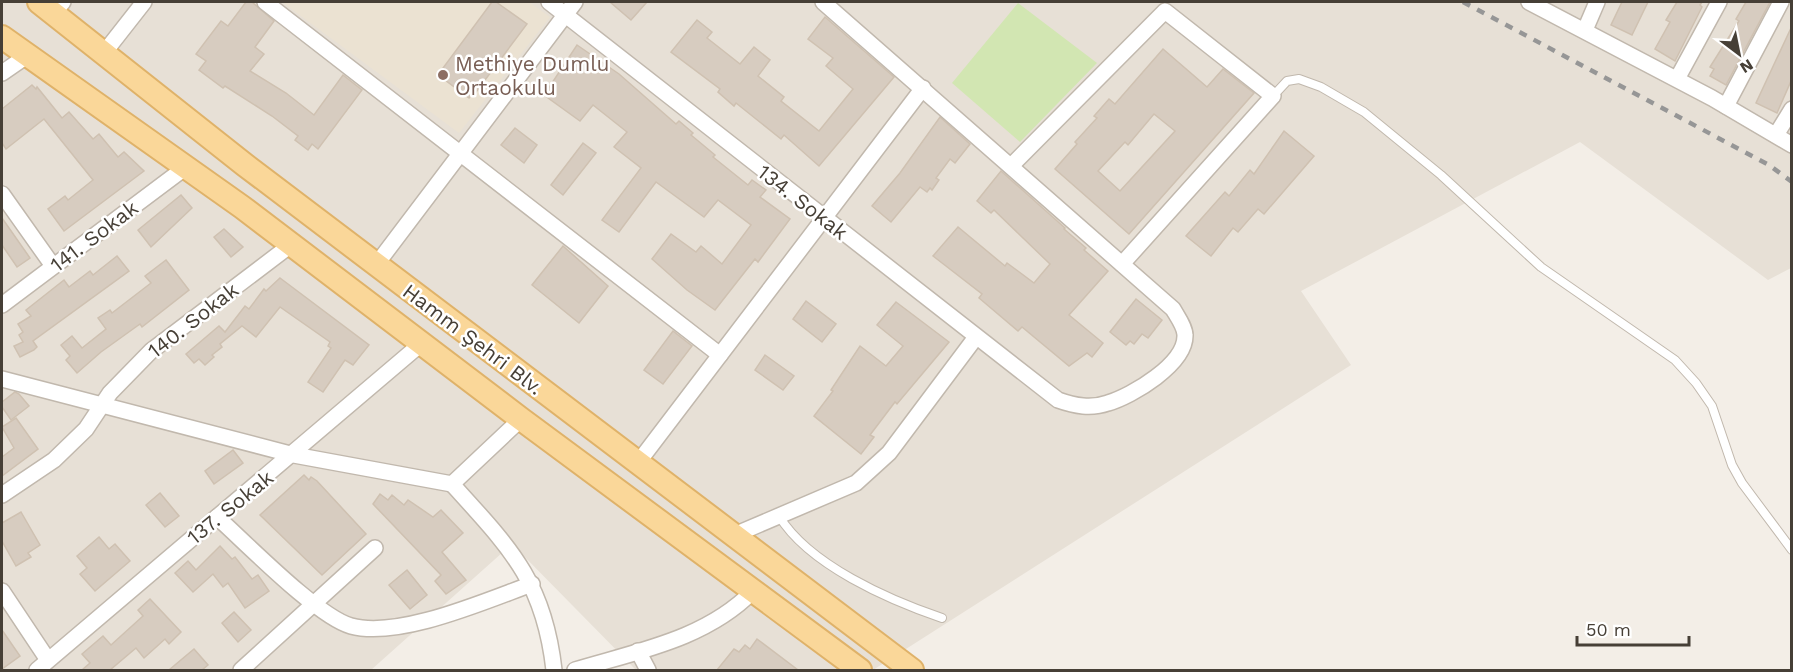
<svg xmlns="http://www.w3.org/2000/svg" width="1793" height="672" font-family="'Work Sans',sans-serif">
	<rect width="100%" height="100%" fill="#f3eee7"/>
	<polygon fill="#e7e0d6" points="2,2 1791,2 1791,268 1768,280 1580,142 1301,291 1351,365 873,670 636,670 512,544 371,670 2,670"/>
	<polygon fill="#ebe2d2" points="282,2 529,2 550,17 459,133"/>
	<polygon fill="#d2e6b2" points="1018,3 1097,63 1020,142 952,83"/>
	<g fill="#d7ccc0" stroke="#cfc1b1" stroke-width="1.5" fill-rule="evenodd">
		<polygon points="246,2 252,2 274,21 255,47 264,54 250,71 286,93 314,115 343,75 362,90 318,149 312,144 308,150 295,140 298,136 272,116 225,86 223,88 199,70 206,61 196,54 221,21 228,26"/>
		<polygon points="492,2 496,2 527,24 476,92 474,91 469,98 441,77 446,70 443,68"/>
		<polygon points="610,2 647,2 631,20"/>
		<polygon points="1622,2 1648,2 1632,35 1611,25"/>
		<polygon points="1677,2 1702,2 1700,5 1702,7 1675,61 1655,49 1670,22 1666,20"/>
		<polygon points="1746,2 1770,2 1726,85 1710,76 1714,69 1710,67 1739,21 1736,19"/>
		<polygon points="825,17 894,77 819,166 784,135 781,139 736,103 734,106 718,92 720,89 671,52 697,20 712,32 707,38 740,64 754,47 770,60 758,76 784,97 781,101 819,131 853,89 826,66 833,58 808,39"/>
		<polygon points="1791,28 1791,81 1777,113 1756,103"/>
		<polygon points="577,45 619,74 676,124 679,121 693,133 691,135 715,155 713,157 748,185 752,180 766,190 760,197 790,219 758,262 755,259 715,310 687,290 652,259 671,234 696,252 701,246 722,264 751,225 718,200 704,217 656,182 619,232 602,220 641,168 614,147 627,132 593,105 580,121 544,95"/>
		<path d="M 1163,49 L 1207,87 L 1223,69 L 1254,93 L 1129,234 L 1055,169 L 1077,144 L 1075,142 L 1097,118 L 1094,116 L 1109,99 L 1115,104 ZM 1154,114 L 1175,131 L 1120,191 L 1098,171 L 1125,142 L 1128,145 Z"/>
		<polygon points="32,85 36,89 37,87 62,118 69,112 93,139 99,134 118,157 124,152 144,171 64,231 48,209 65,196 68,200 93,180 44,119 6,149 2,143 2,109"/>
		<polygon points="940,117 970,144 955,163 950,159 936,178 939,180 932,190 930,188 927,192 920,187 891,222 872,206 900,173"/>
		<polygon points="515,128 537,145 524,163 501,145"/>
		<polygon points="1284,131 1314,156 1264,214 1258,209 1238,232 1233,228 1211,256 1186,236 1225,192 1229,196 1250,170 1254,174"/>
		<polygon points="583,143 596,153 563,195 551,185"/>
		<polygon points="1001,171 1065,228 1064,229 1086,248 1084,250 1108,271 1069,315 1103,343 1092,357 1087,353 1069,366 1022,327 1018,331 979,298 982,294 933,256 958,227 1005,266 1007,263 1034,283 1050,264 994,210 991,213 977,201"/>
		<polygon points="181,195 192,208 151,247 138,230"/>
		<polygon points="2,218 30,258 17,267 2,245"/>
		<polygon points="224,229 243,247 231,257 214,237"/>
		<polygon points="563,246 608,286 579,323 532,285"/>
		<polygon points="117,256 129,271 33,341 37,347 34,350 20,357 14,346 23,342 19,335 23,332 18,324 31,316 26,310 64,280 69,287 90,271 93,275"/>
		<polygon points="166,260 189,290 142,327 140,324 101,352 77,373 66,360 70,356 61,345 72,336 82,348 106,329 98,318 110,310 112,313 151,283 145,276"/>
		<polygon points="280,278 369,345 353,365 345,360 323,392 308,382 331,348 328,346 330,342 280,307 256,337 242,326 220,344 222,347 212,355 214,357 205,365 199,359 194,363 186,354 219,326 225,332 245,306 249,309 264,289 266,291"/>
		<polygon points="1136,299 1162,320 1148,338 1142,334 1134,344 1130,341 1126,345 1110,332"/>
		<polygon points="806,301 836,324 822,342 793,319"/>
		<polygon points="896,302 949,342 897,404 895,402 870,435 874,437 861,454 814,416 833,391 831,390 860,346 886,366 903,346 877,325"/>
		<polygon points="673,331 692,346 663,384 644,370"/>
		<polygon points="765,355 794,376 783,390 755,370"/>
		<polygon points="15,392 19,394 29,406 11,420 2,407 2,402"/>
		<polygon points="16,418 38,449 2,476 2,457 14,448 2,427"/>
		<polygon points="233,450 243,463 214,484 205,471"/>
		<polygon points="304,475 309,480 311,477 317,481 366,534 322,575 260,515"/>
		<polygon points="160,493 179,516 165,527 146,505"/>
		<polygon points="380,494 388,500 392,495 404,505 408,500 433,517 441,510 463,533 442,552 466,580 446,594 435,581 441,575 373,504"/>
		<polygon points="21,512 40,545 28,553 31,557 16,566 2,541 2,523"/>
		<polygon points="99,537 109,549 115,544 130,561 95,591 80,574 87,568 77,556"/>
		<polygon points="220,546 232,559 235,557 252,579 258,575 269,591 245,608 228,583 223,587 213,574 193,592 175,573 188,561 196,570"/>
		<polygon points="407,570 427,595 410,609 389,585"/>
		<polygon points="150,599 181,632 169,644 165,639 144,658 136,648 110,670 82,670 90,663 82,654 103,636 111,645 143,616 138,610"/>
		<polygon points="234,612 251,630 238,642 222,623"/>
		<polygon points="2,630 20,656 2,669"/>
		<polygon points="757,639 798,670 717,670 734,649 739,652 745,645 750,649"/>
		<polygon points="194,649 208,665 202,670 169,670"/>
	</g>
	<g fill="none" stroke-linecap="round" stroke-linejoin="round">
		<defs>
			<g id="service">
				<polyline points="1273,96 1287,81 1299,79 1321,87 1364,112 1441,175 1541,267 1675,360 1696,383 1712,406 1732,465 1742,483 1792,550"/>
				<path d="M 779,516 C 809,565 889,600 942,618"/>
			</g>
			<g id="minor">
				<polyline points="265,2 720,355"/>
				<path d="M 549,2 L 1058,400 C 1075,406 1091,409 1108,403 C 1132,396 1186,364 1185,335 C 1185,327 1177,316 1173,309 L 823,2"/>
				<polyline points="1529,2 1712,98 1792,145"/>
				<polyline points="54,13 63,2"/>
				<polyline points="1585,30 1597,2"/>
				<polyline points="104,53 144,2"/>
				<polyline points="2,73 28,55"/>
				<polyline points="1677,79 1719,2"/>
				<polyline points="1726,106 1781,2"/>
				<polyline points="1776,135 1792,109"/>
				<polyline points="1011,166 1165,11 1273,96 1122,264"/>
				<polyline points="2,194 53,266"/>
				<polyline points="376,265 575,2"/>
				<polyline points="2,305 186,167"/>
				<polyline points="2,379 294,455 452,484 521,419"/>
				<polyline points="637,464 923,88"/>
				<path d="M 452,484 C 510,548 544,581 554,670"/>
				<polyline points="2,495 54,460 86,429 110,393 151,351 292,244"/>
				<path d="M 217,517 C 246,543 318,617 351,626 C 399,639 485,601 532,584"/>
				<polyline points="732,536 856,483 889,453 976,337"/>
				<polyline points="2,591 48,660"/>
				<polyline points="638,651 648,670"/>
				<polyline points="37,670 422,343"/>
				<polyline points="241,670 375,548"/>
				<path d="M 575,670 C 638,651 706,639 753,591"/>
			</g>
			<g id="primary">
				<polyline points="39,2 245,165 912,670"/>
				<polyline points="2,37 242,207 521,419 860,670"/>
			</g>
		</defs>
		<use href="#service" stroke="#c1b8ad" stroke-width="10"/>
		<use href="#minor" stroke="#c1b8ad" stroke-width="18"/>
		<use href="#primary" stroke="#dfb269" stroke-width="26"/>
		<use href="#service" stroke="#fff" stroke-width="8"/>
		<use href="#minor" stroke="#fff" stroke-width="15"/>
		<use href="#primary" stroke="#fad799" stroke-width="22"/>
		<polyline stroke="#969696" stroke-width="4.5" stroke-dasharray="8 8" stroke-linecap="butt" points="1463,2 1769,165 1792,182"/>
	</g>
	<circle fill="#8d6e63" stroke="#fff" stroke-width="2" cx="443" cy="75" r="6"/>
	<g text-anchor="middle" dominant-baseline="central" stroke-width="5" stroke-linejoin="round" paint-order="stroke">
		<g font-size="21" fill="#785e54" stroke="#fff" text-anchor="start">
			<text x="455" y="63">Methiye Dumlu<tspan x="455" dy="24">Ortaokulu</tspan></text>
		</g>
		<g font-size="21" fill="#463f36" stroke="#fff">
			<text transform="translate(803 202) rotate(38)">134. Sokak</text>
			<text transform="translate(94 236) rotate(-37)">141. Sokak</text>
			<text transform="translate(193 320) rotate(-38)">140. Sokak</text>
			<text transform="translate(473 339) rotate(37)">Hamm Şehri Blv.</text>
			<text transform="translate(230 507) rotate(-39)">137. Sokak</text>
		</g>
	</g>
	<rect width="1793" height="672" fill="none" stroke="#463f36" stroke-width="6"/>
	<g transform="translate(1739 54) rotate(148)" stroke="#ffffff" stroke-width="4.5" paint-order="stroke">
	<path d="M0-4.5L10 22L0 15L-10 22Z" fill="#463f36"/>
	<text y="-9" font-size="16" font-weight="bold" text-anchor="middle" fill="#463f36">N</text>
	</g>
	<path d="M1577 636v9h112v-9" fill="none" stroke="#463f36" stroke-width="3"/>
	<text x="1586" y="636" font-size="18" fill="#463f36" stroke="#ffffff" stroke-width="4.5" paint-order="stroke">50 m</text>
</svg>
